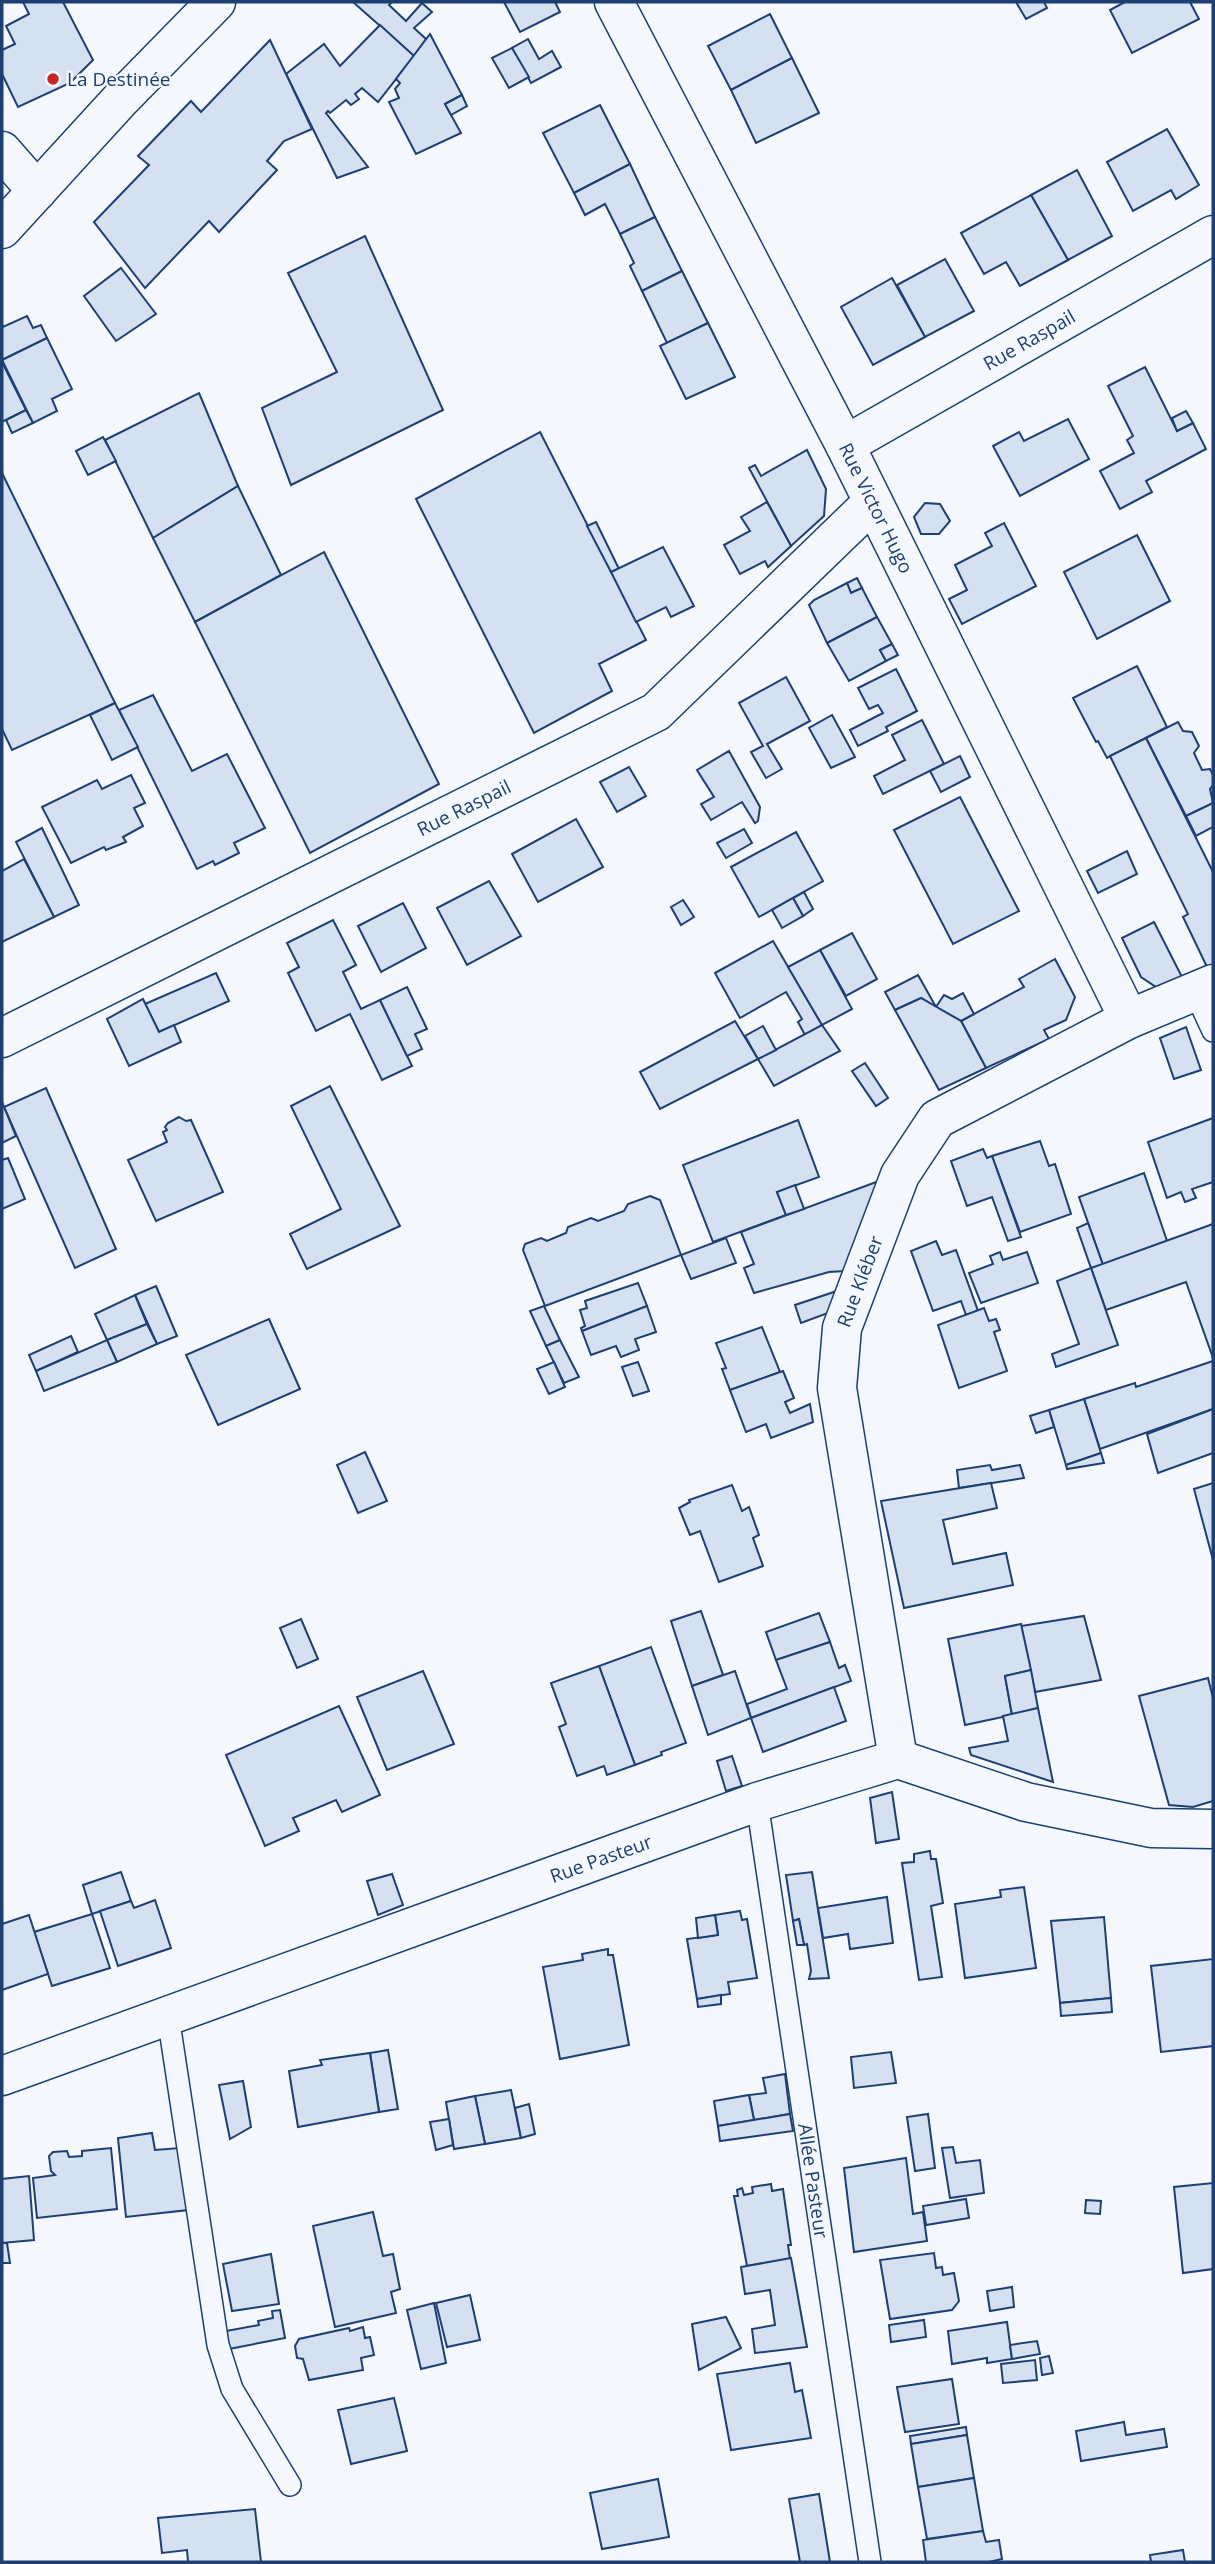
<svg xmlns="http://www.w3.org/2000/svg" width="1215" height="2564" font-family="'Open Sans',sans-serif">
	<rect width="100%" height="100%" fill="#f4f7fb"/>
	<g fill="#d5e0f0" stroke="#1d3f73" stroke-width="2">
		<polygon points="23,2 63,2 93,60 70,83 18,107 2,74 2,50 15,44 6,26 29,14"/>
		<polygon points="353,2 392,2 389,5 406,21 422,3 432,12 414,28 426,39 414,56"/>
		<polygon points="504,2 555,2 560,12 520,32"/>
		<polygon points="1016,2 1044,2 1047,8 1026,19"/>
		<polygon points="1125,2 1190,2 1199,19 1132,53 1110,10"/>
		<polygon points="770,14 792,58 731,90 708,46"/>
		<polygon points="380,25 414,56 378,102 362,88 355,94 359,99 351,105 346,100 330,113 328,111 326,113 368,167 337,178 286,74 324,44 340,66"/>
		<polygon points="430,34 462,95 445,104 461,133 416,154 389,102 399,98 395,89 400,83 396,79"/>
		<polygon points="528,39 539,59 552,51 561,67 531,83 512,48"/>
		<polygon points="270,40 312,129 284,141 267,161 277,170 219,232 209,221 145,288 94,222 149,165 138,156 191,101 201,112"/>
		<polygon points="512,48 529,77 509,88 492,58"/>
		<polygon points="792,58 819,113 756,143 731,90"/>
		<polygon points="462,95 467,106 451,115 445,104"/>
		<polygon points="600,105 630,164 574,193 543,133"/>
		<polygon points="1167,129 1199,185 1176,199 1171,190 1133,211 1107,162"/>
		<polygon points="630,164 655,217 620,234 605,204 585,215 574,193"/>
		<polygon points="1077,170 1112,236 1068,260 1031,195"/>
		<polygon points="1031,195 1068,260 1020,286 1006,262 984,274 961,233"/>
		<polygon points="655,217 682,271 642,291 630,266 634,263 620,234"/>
		<polygon points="365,236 443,410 291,485 262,408 337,372 288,273"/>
		<polygon points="945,259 974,311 925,337 897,285"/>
		<polygon points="121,268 156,314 116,341 84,296"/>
		<polygon points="682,271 708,323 667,343 642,291"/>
		<polygon points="892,278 925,337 873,365 841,307"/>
		<polygon points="27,316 33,328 41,325 47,338 2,360 2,324 3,327"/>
		<polygon points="708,323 735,377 686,399 660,346"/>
		<polygon points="47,338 72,389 52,399 57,411 33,423 2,360"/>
		<polygon points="2,362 26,410 2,422"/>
		<polygon points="1145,367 1177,431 1193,423 1206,449 1146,481 1152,492 1120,509 1100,471 1134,453 1127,440 1133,436 1108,386"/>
		<polygon points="199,393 238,486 153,538 105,440"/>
		<polygon points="26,410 33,423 12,433 6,420"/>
		<polygon points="1186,411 1193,423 1177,431 1172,418"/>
		<polygon points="1068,419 1089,459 1020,496 993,446 1019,432 1024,441"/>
		<polygon points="540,432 646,640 599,664 612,691 534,733 416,499"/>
		<polygon points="103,437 116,461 88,475 76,451"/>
		<polygon points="807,450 826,489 824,516 791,546 749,468 755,465 761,476"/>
		<polygon points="2,473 115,703 12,750 2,729"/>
		<polygon points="238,486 281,575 195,622 153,538"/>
		<polygon points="767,502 791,546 768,567 765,561 740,574 724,545 750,531 741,517"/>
		<polygon points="925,503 940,504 950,521 939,534 921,534 914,517"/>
		<polygon points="596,522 619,569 611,572 587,526"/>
		<polygon points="1004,523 1036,586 962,624 949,599 967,590 955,565 992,546 985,533"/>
		<polygon points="1137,535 1170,601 1097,639 1064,572"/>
		<polygon points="663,547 694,606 671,617 666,607 636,622 611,572"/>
		<polygon points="324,552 439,784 310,853 195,622"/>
		<polygon points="857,578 862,588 851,593 847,583"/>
		<polygon points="847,583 851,593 862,588 877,617 827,643 809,605 814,600"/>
		<polygon points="877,617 892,644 880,650 886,661 849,681 827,643"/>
		<polygon points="892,644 898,655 886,661 880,650"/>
		<polygon points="1137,666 1167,727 1107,758 1098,741 1096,742 1073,698"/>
		<polygon points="896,669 917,711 886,727 888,731 858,746 850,730 883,713 878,705 869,709 858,688"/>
		<polygon points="786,677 810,721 767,744 782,769 766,778 751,752 763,746 739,703"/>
		<polygon points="153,695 192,771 227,754 265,828 234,843 239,853 215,865 213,861 197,869 119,710"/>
		<polygon points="115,703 138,747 112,760 90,715"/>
		<polygon points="832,715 855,757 831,768 809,728"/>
		<polygon points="922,720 944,764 883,794 874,776 905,760 892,735"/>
		<polygon points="1178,722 1183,731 1192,732 1199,746 1194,753 1202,770 1210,769 1213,775 1213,785 1210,789 1213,803 1186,816 1146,738"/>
		<polygon points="1146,738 1213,872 1213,966 1208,969 1183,917 1188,914 1110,756"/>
		<polygon points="729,751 760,807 758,821 755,823 742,802 711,820 701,804 714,797 697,770"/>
		<polygon points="960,756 970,777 941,792 930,771"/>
		<polygon points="629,767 646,796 617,812 600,782"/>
		<polygon points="131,775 145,803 134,808 143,826 123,837 126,842 106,850 104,847 71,863 42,807 97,780 102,789"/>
		<polygon points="960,797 1019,911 953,944 894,830"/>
		<polygon points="1213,803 1213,827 1196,836 1186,816"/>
		<polygon points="576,819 603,867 538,902 512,854"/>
		<polygon points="42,828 79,905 54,917 16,842"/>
		<polygon points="744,829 752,843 726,858 717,843"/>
		<polygon points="796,832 823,881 759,917 731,867"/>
		<polygon points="1127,851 1137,874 1098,893 1087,871"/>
		<polygon points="24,859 54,917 2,942 2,871"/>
		<polygon points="489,881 521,936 467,965 437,908"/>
		<polygon points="804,892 813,909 803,916 793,898"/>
		<polygon points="793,898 803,916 782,928 772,910"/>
		<polygon points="683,900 694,917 681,925 671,907"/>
		<polygon points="403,903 426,948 381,972 358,926"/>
		<polygon points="333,920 356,965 343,972 361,1009 380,1000 412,1066 382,1080 350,1014 316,1031 288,973 299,967 287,943"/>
		<polygon points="1154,922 1183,979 1159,989 1141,977 1122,938"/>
		<polygon points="852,933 877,979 846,996 820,950"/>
		<polygon points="773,941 822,1025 805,1035 798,1022 802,1019 786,992 740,1018 715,973"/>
		<polygon points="820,950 852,1009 822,1025 788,967"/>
		<polygon points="1055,959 1075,997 1066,1020 1044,1030 1049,1039 986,1068 961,1021 1024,987 1019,979"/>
		<polygon points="216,973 229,1001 159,1032 145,1004"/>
		<polygon points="918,975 936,1007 921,998 895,1010 885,992"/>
		<polygon points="407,987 427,1029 415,1034 422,1049 407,1056 380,1000"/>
		<polygon points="963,993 974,1014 961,1021 936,1007 944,995 952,999"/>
		<polygon points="921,998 961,1021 986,1068 939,1090 895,1010"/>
		<polygon points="143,999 159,1032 174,1025 181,1042 129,1066 107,1019"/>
		<polygon points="735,1021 758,1059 660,1109 640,1072"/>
		<polygon points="822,1025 840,1051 774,1086 758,1059"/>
		<polygon points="763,1026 776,1050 758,1059 745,1036"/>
		<polygon points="1186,1027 1201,1070 1174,1079 1160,1038"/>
		<polygon points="865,1063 888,1098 876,1106 852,1071"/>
		<polygon points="330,1086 400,1226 307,1269 290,1234 341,1209 291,1106"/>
		<polygon points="46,1088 116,1249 75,1268 4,1107"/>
		<polygon points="2,1102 16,1136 2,1143"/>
		<polygon points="179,1117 186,1121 191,1120 223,1192 156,1221 128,1160 167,1142 163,1132 167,1130 165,1127 168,1123"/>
		<polygon points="1213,1118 1213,1182 1192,1189 1196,1198 1185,1202 1181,1192 1167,1198 1148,1142"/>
		<polygon points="798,1120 819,1177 777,1192 786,1215 713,1242 683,1165"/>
		<polygon points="1040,1141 1049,1166 1055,1164 1071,1214 1020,1232 992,1156"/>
		<polygon points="983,1149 987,1158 992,1156 1021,1237 1008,1241 992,1197 967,1206 951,1161"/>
		<polygon points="8,1158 25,1199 2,1209 2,1160"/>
		<polygon points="1144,1173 1167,1241 1103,1265 1079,1197"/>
		<polygon points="879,1181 845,1271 829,1272 754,1293 744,1268 754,1264 741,1232"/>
		<polygon points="795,1185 804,1209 786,1215 777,1192"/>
		<polygon points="650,1196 660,1200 681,1255 545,1306 523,1250 525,1244 541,1238 547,1241 566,1233 568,1227 591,1218 598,1221 624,1211 628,1204"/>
		<polygon points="1088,1223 1103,1265 1091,1268 1077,1228"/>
		<polygon points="1213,1224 1213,1358 1186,1282 1106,1310 1091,1268"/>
		<polygon points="726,1238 736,1263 691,1279 681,1255"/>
		<polygon points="936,1241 942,1255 956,1250 978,1311 966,1315 961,1301 933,1311 911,1251"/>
		<polygon points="1000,1252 1003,1260 1027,1252 1038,1283 981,1303 969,1273 993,1264 990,1256"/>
		<polygon points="1091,1268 1118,1345 1056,1367 1052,1354 1079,1344 1057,1281"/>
		<polygon points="638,1283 647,1306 582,1331 581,1328 585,1326 580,1310 587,1308 585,1301"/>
		<polygon points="156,1286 177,1336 157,1344 135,1295"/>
		<polygon points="837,1291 828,1313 801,1323 795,1305"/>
		<polygon points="135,1295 147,1324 107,1340 95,1314"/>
		<polygon points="544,1306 560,1340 546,1346 530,1311"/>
		<polygon points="647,1306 656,1332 635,1339 639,1350 621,1357 616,1346 591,1355 582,1331"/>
		<polygon points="984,1308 989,1321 996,1319 1000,1330 994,1332 1007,1371 959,1388 938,1325"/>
		<polygon points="269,1319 300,1389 218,1425 186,1355"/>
		<polygon points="147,1324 157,1344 117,1362 107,1340"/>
		<polygon points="762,1327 780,1372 730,1390 722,1369 726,1368 716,1343"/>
		<polygon points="71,1336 78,1352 36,1371 29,1355"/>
		<polygon points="107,1340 117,1362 44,1391 36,1371"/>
		<polygon points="560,1340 579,1377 564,1383 546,1346"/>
		<polygon points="1213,1361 1213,1409 1100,1449 1084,1399 1135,1383 1136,1387"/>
		<polygon points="554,1362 565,1387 549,1394 537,1369"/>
		<polygon points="638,1362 649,1391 633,1396 622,1367"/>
		<polygon points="783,1371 794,1398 785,1402 790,1413 810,1404 813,1422 771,1438 766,1424 746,1432 730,1390"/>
		<polygon points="1084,1399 1101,1453 1066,1465 1049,1410"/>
		<polygon points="1213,1409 1213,1453 1158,1473 1147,1434"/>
		<polygon points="1049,1410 1054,1427 1036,1433 1030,1416"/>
		<polygon points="365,1452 387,1501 358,1513 337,1465"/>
		<polygon points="1101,1453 1104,1463 1067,1469 1066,1465"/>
		<polygon points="990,1465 992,1470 1020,1465 1024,1478 959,1488 957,1470"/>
		<polygon points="991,1483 997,1508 943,1520 953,1564 1006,1553 1013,1585 904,1608 881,1501"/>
		<polygon points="1213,1483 1213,1560 1194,1489"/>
		<polygon points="732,1485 742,1511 749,1507 759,1535 753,1538 763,1566 719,1582 700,1531 690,1535 679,1508 690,1502 689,1500"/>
		<polygon points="701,1611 723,1675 692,1686 671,1621"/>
		<polygon points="819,1613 830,1642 776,1660 766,1632"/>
		<polygon points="1084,1616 1101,1680 1035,1692 1021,1626"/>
		<polygon points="301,1619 318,1659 297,1668 280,1628"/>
		<polygon points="1021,1624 1031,1670 1005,1676 1012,1715 965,1725 948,1639"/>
		<polygon points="830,1642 839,1668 845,1665 851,1681 751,1718 747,1704 787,1689 776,1660"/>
		<polygon points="651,1647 686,1743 661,1752 662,1755 635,1765 599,1666"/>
		<polygon points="599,1666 635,1765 607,1775 604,1766 577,1776 559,1727 566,1724 551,1683"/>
		<polygon points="1031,1670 1038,1708 1012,1715 1005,1676"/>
		<polygon points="423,1671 454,1744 387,1770 357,1697"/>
		<polygon points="735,1671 751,1718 708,1735 692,1686"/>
		<polygon points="1208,1678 1213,1698 1213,1801 1193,1807 1169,1805 1139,1696"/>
		<polygon points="834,1687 846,1721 763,1752 751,1718"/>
		<polygon points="339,1706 380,1795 342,1812 336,1800 293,1818 299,1831 265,1846 226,1755"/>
		<polygon points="1038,1708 1053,1782 971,1755 969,1748 1008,1741 1003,1716"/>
		<polygon points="732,1756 742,1786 726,1791 717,1761"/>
		<polygon points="892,1792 899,1839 876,1843 870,1798"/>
		<polygon points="930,1851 931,1859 936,1859 943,1903 931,1906 942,1977 919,1980 902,1863 914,1862 914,1854"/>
		<polygon points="121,1872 131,1901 92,1914 83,1885"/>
		<polygon points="812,1872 829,1978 809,1979 811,1971 807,1944 804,1945 799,1919 793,1921 786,1875"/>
		<polygon points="392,1874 403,1905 378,1915 367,1881"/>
		<polygon points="1024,1887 1036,1968 965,1978 955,1904 1001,1897 1000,1890"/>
		<polygon points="887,1897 893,1943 850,1949 848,1934 823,1938 818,1908"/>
		<polygon points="155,1900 171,1948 118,1966 100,1911 131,1901 134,1908"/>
		<polygon points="740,1911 742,1920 747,1919 757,1978 728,1982 730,1994 697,1999 687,1939 718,1935 715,1915"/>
		<polygon points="92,1914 110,1968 52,1986 34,1932"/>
		<polygon points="29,1915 48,1974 2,1990 2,1924"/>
		<polygon points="715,1915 718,1935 698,1938 696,1918"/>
		<polygon points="1104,1917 1111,1998 1060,2003 1051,1921"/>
		<polygon points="799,1919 804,1945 797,1945 793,1921"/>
		<polygon points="608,1949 608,1955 613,1955 629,2045 560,2059 543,1967 583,1960 582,1954"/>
		<polygon points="1213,1959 1213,2046 1161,2052 1151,1966"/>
		<polygon points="721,1995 721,2004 698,2007 697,1999"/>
		<polygon points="1111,1998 1112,2012 1061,2016 1060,2003"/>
		<polygon points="388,2050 398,2109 379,2112 370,2053"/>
		<polygon points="891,2052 896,2083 854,2088 851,2057"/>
		<polygon points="370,2053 379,2112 298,2127 289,2071 322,2065 320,2060"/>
		<polygon points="785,2074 790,2114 754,2120 749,2095 766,2093 763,2078"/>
		<polygon points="243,2081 251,2127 230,2139 219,2085"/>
		<polygon points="511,2090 521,2138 485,2144 475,2096"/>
		<polygon points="749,2095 754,2120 718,2126 714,2101"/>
		<polygon points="475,2096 485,2144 454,2149 446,2102"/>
		<polygon points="529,2104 535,2134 521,2138 515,2108"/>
		<polygon points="790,2114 793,2131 720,2141 718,2126"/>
		<polygon points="928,2114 935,2168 915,2171 907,2117"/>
		<polygon points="449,2119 453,2145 436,2150 430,2122"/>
		<polygon points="152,2133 155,2150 180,2148 188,2210 126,2217 118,2138"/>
		<polygon points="953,2147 956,2163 980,2160 984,2193 950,2198 942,2148"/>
		<polygon points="111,2148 117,2209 37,2218 33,2178 55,2175 51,2171 49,2156 53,2152 67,2151 69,2157 82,2156 82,2151"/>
		<polygon points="906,2158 913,2214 923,2212 927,2241 854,2252 844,2168"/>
		<polygon points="29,2176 34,2240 2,2243 2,2179"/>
		<polygon points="1213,2183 1213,2269 1183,2273 1174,2187"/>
		<polygon points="771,2184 772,2191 783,2189 791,2245 788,2245 790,2259 747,2266 734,2196 738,2196 737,2190 742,2188 744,2195 753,2193 752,2187"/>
		<polygon points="966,2199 969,2218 926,2225 923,2206"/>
		<polygon points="1086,2200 1101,2201 1100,2214 1085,2213"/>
		<polygon points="373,2212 383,2256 393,2254 400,2289 391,2292 396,2313 335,2327 313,2226"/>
		<polygon points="2,2243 7,2243 10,2263 2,2263"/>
		<polygon points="934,2253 936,2268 942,2267 943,2275 954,2273 959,2301 952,2310 890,2319 880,2260"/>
		<polygon points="271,2254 279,2304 232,2311 223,2264"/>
		<polygon points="791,2258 807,2347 755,2353 752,2329 775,2325 770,2290 745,2294 741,2267"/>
		<polygon points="1012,2287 1014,2307 990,2311 987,2291"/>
		<polygon points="470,2295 480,2340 447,2347 436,2303"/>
		<polygon points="434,2303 446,2363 421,2369 407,2310"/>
		<polygon points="280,2310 285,2338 229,2349 226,2331 259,2325 258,2321 273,2318 272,2311"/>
		<polygon points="726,2317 741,2348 699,2370 692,2324"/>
		<polygon points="924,2320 926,2337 891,2342 889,2325"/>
		<polygon points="1007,2322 1012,2359 987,2363 987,2358 952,2364 948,2331"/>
		<polygon points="363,2327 365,2338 370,2337 374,2355 361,2358 363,2370 309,2380 303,2359 297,2358 295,2346 299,2339 349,2328 350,2331"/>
		<polygon points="1037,2341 1040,2354 1012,2359 1010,2345"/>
		<polygon points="1049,2356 1053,2373 1042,2375 1040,2358"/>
		<polygon points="1035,2360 1037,2380 1003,2383 1001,2364"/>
		<polygon points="790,2363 795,2392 802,2390 811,2438 731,2450 717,2374"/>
		<polygon points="952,2379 959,2424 905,2432 897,2387"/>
		<polygon points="394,2398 407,2451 351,2464 338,2410"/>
		<polygon points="1124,2422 1126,2435 1164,2429 1167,2447 1081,2461 1076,2431"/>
		<polygon points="966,2427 967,2435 911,2444 910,2436"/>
		<polygon points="967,2435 974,2478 918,2487 911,2444"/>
		<polygon points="974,2478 983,2531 927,2539 918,2487"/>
		<polygon points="658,2479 669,2537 602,2549 590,2493"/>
		<polygon points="819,2494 830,2562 800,2562 789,2499"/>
		<polygon points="255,2509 261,2562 188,2562 187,2550 162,2553 158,2518"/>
		<polygon points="983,2531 986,2542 999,2540 1002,2559 989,2562 926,2562 923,2540"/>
		<polygon points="1183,2550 1185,2562 1151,2562 1150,2555"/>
	</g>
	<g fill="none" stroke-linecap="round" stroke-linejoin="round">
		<defs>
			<g id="service">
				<polyline points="1195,992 1213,1031"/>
				<path id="s1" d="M 757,1802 L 870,2562"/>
				<polyline points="168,2016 218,2345 232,2389 290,2485"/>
			</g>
			<g id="minor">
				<path id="s2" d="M 614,2 L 845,445 L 1129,1019"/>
				<polyline points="2,151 37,191"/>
				<path id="s3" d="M 845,445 L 1213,235"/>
				<path id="s4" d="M 2,1038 L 656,712 L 873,502"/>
				<path id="s5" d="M 898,1759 L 837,1388 L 842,1328 L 900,1175 L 937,1119 L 1129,1019 L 1213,984"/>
				<path id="s6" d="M 2,2076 L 757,1802 L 898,1759 L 1026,1802 L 1151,1828 L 1213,1829"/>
			</g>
			<polyline id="secondary" points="2,229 120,100 216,2"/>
		</defs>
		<use href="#service" stroke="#1d3f73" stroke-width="24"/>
		<use href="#minor" stroke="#1d3f73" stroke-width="41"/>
		<use href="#secondary" stroke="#1d3f73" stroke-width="41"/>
		<use href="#service" stroke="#f4f7fb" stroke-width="21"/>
		<use href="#minor" stroke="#f4f7fb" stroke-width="38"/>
		<use href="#secondary" stroke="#f4f7fb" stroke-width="38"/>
	</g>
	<circle fill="#c62828" stroke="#f4f7fb" stroke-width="2.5" cx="53" cy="79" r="7"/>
	<g text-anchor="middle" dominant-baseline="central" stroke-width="5" stroke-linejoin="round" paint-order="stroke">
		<g font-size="19" fill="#1d3f73" stroke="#f4f7fb" text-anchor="start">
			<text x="67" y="79">La Destinée</text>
		</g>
		<g font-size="19" fill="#1d3f73" stroke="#f4f7fb">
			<text stroke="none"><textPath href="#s3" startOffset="212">Rue Raspail</textPath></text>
			<text stroke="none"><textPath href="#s2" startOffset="570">Rue Victor Hugo</textPath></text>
			<text stroke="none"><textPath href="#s4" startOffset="516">Rue Raspail</textPath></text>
			<text stroke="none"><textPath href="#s5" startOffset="486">Rue Kléber</textPath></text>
			<text stroke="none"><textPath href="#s6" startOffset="637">Rue Pasteur</textPath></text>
			<text stroke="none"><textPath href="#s1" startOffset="383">Allée Pasteur</textPath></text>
		</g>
	</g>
	<rect width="1215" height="2564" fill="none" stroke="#1d3f73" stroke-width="7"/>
</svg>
